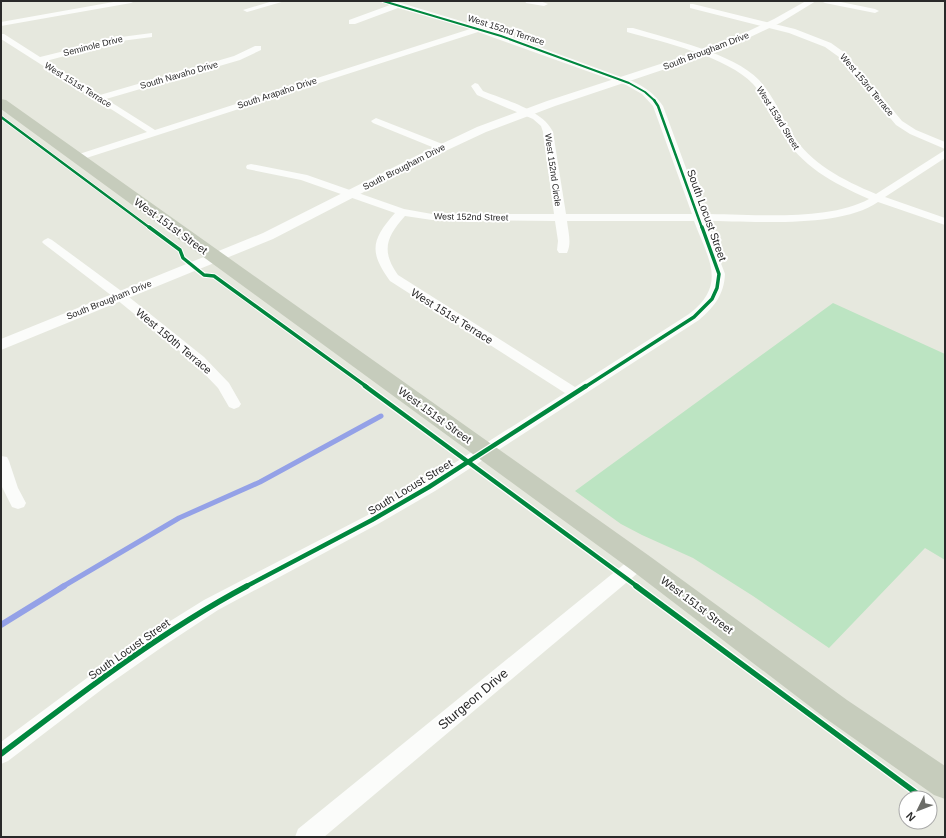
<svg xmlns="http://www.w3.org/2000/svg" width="946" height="838" font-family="Arial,sans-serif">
	<rect width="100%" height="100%" fill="#e6e8de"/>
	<polygon fill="#bce4c2" points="833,303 945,354 945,560 925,548 829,648 753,596 693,558 642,535 621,524 575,491"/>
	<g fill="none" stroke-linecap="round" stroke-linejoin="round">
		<polyline stroke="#94a1e7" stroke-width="5" points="62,587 179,518 260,482 381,416"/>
		<polyline stroke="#94a1e7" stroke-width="6" points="1,625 64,586"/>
		<g fill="#fbfcfa" fill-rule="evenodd">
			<polygon points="119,1 135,1 131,3 1,26 1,22"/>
			<polygon points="273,1 285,1 247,12 243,10"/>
			<path d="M 379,1 L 391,1 L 401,3 L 504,34 L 632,81 C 645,87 655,94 663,106 L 703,214 C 750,214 827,222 869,199 C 833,183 800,166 781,131 C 772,116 765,97 753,84 C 728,57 663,42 627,32 L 627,28 L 633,28 C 669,39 733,53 759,80 C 773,95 781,115 791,132 C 810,164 843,180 876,194 L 945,150 L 945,158 L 885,197 L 945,218 L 945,225 L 878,202 C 839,229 752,221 705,221 L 725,274 C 724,295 714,307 699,320 L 435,491 L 378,524 L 218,610 L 165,645 L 105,687 L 8,761 L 1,764 L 1,742 L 91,675 L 151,633 L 204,600 L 366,516 L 423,483 L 565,393 L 390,281 C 369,252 371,240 395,213 L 301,180 L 247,169 L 246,167 L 247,165 L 251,164 L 307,175 L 404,209 L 432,214 L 554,214 L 543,132 L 541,126 L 533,119 L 477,95 L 471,86 L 475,83 L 478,84 L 483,91 C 505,100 543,110 553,132 L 566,214 L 692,214 L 653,106 L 642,94 L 626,85 L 478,32 L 77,161 L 73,160 L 72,158 L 73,156 L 147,132 L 1,39 L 1,34 L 4,34 L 40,57 L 121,37 L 152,33 L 152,37 L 121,41 L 46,61 L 100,95 L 234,56 L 255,46 L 261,46 L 261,50 L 240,60 L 106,99 L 155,130 L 470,29 L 398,8 L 355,24 L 349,24 L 349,20 L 390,5 ZM 405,216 L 432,220 L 555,221 L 558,241 L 557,250 L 559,253 L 567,253 C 572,243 568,231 567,221 L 694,221 C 708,259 728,284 689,314 L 575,387 L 398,275 C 381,251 386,237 405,216 Z"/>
			<polygon points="525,1 540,1 548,4 544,6 526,3"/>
			<polygon points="821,1 836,1 875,9 879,11 875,13 825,3"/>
			<polygon points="690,4 693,4 795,29 831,43 845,53 902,121 916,130 945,142 945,149 910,134 896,125 839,57 825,47 789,33 690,8"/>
			<polygon points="376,118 445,145 446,147 441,150 437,149 373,123 371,121"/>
			<polygon points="48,238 52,240 124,293 204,357 229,383 241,404 239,407 234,409 229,407 218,388 194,363 116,299 44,244 42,242 44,240"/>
			<polygon points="1,456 7,457 9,461 18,488 26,503 24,507 18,509 12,507 1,485"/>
			<polygon points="639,555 645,557 648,562 645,567 324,837 295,837 298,829 633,557"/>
		</g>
		<polygon fill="#fbfcfa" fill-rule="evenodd" points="806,1 816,1 780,23 744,40 707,55 555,106 486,132 424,161 273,239 1,350 1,339 263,233 416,156 477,127 547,101 700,51 738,36 774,19"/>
		<polygon fill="#c6ccbc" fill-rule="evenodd" points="1,99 6,100 648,555 847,700 945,766 945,799 934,795 825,718 630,569 1,109"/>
		<defs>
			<polyline id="cycleway-far4" points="383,1 501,36 629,83 645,92 655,101"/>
			<g id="cycleway-far3">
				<polyline points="654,100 658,106 702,228"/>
				<polyline points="1,117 150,228"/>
			</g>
			<g id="cycleway-far2">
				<polyline points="149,227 180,250 183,258 204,275 214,276 367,387"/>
				<polyline points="585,387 694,317 712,299 717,288 719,274 702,227"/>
			</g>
			<g id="cycleway-far1">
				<polyline points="365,386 638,587"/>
				<polyline points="245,587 372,520 429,487 586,386"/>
			</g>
			<g id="cycleway">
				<polyline points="636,586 923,798"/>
				<path d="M 1,754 C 80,694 159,633 247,586"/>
			</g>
		</defs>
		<use href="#cycleway-far4" stroke="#fff" stroke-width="3.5"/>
		<use href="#cycleway-far3" stroke="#fff" stroke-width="4"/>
		<use href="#cycleway-far2" stroke="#fff" stroke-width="5.5"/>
		<use href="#cycleway-far1" stroke="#fff" stroke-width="7"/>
		<use href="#cycleway" stroke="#fff" stroke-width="8"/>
		<use href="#cycleway-far4" stroke="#00873e" stroke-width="2"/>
		<use href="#cycleway-far3" stroke="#00873e" stroke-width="2.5"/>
		<use href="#cycleway-far2" stroke="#00873e" stroke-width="3.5"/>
		<use href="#cycleway-far1" stroke="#00873e" stroke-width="4.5"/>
		<use href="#cycleway" stroke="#00873e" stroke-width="5.5"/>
	</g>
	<g text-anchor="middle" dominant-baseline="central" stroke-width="4" stroke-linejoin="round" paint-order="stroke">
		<g font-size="9" fill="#292929" stroke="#fff">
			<text transform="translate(506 30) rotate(18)">West 152nd Terrace</text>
			<text transform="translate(93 46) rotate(-14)">Seminole Drive</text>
			<text transform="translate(706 51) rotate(-21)">South Brougham Drive</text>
			<text transform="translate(179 75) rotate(-16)">South Navaho Drive</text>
			<text transform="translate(78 85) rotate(32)">West 151st Terrace</text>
			<text transform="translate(867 85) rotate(50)">West 153rd Terrace</text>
			<text transform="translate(277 93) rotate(-18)">South Arapaho Drive</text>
			<text transform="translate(778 118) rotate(58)">West 153rd Street</text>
			<text transform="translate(404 167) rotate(-27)">South Brougham Drive</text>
			<text transform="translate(553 170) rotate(82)">West 152nd Circle</text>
			<text transform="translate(471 217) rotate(1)">West 152nd Street</text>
			<text transform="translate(109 300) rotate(-22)">South Brougham Drive</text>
		</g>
		<g font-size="11" fill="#292929" stroke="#fff">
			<text transform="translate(707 215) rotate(70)">South Locust Street</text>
			<text transform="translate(171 226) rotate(36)">West 151st Street</text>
			<text transform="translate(452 316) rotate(32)">West 151st Terrace</text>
			<text transform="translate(174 341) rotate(40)">West 150th Terrace</text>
			<text transform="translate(435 415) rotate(36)">West 151st Street</text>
			<text transform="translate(410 487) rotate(-31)">South Locust Street</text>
			<text transform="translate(697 605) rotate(37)">West 151st Street</text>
			<text transform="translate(129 649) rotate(-35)">South Locust Street</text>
		</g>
		<g font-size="13" fill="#292929" stroke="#fff">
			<text transform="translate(473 699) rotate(-40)">Sturgeon Drive</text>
		</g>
	</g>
	<rect width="946" height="838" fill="none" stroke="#292929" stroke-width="4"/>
	<g transform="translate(918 810) rotate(227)"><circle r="19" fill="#ffffff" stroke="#a9a9a9"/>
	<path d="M0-3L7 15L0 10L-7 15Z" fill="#6b6c68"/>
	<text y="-6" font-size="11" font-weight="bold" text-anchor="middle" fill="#292929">N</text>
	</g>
</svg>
